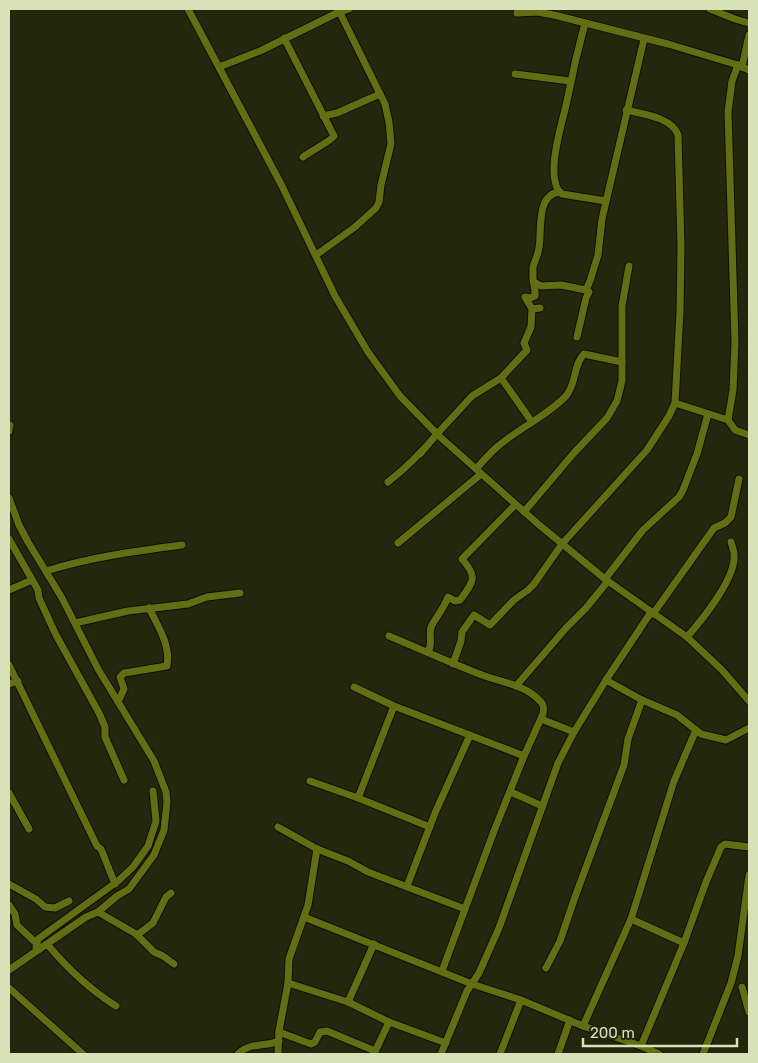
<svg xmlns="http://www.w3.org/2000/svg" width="758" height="1063" font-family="Rubik,sans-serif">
	<rect width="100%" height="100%" fill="#23270d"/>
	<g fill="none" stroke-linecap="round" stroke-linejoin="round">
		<defs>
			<g id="minor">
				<polyline points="188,9 282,186 335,296 368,352 400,396 439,436 538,524 605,579 687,637 722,670 749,701"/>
				<polyline points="710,9 735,19 749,23"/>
				<polyline points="517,13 537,12 554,15 668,44 738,65 749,70"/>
				<path d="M 585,23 C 578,49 572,75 567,101 C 563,121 543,179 562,194 L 606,201"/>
				<path d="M 284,38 L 334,136 C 331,141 309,152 303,157"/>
				<polyline points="219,67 260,51 337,13 349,9"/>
				<polyline points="742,67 749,35"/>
				<polyline points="515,74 570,81"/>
				<polyline points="323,116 337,113 380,94"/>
				<polyline points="316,255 355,227 376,208 379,202 381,185 391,144 389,122 385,104 340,13"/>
				<polyline points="534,282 541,286 561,285 586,290 590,281 598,255 602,219 644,39"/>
				<path d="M 532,309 L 525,297 L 530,298 L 535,296 C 536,288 532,282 533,275 C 533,272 533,270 533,267 C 535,260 538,255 539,248 C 542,230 536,195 559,192"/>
				<polyline points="577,337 586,298 589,292 586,290"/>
				<polyline points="501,378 532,422"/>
				<polyline points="675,403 728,420 735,430 749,435"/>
				<polyline points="728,420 733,390 735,342 728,112 732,81 738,65"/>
				<polyline points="9,425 10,425 9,431"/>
				<polyline points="437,434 472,396 501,378 527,350 524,343 531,327 532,309 540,308"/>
				<path d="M 476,469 C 483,461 490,453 497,447 C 519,428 547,416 566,396 C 577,383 573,365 584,354 L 622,362"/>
				<path d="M 388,482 C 406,468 422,452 437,434 L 420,454"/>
				<polyline points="9,498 19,525 28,542 62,598 98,669 154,761 166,792 167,802 164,830 154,855 129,889 117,896 98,912 86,917 9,970"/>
				<polyline points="524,512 573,454 607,418 617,401 622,381 622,306 629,266"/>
				<polyline points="9,539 38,590 39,598 56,635 99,713 105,727 105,737 124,780"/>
				<polyline points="398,543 481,474"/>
				<path d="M 46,571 C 91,557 136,551 182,545"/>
				<polyline points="605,579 643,530 679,497 683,490 697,454 708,414"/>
				<polyline points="9,590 32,580"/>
				<polyline points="653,614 714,528 725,523 731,517 739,479"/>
				<polyline points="75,623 128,611 188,604 207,597 240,593"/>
				<path d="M 389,636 C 420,649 451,663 482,675 C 501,682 525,685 539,700 C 544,704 544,708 543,714 L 524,756 L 494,831 L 442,971"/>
				<path d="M 687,637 C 702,620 737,577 734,554 C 734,550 732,546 731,542"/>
				<path d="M 428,652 C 434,643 427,634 432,625 C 437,616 444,608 448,597 L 455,601 L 460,600 C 474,581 478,577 462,559 L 515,505"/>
				<path d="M 453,664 L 461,641 L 462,632 L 474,615 L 490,625 L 514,600 L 528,590 L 534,584 L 562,544 L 647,450 L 669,416 L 675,403 L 680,312 L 681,247 L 678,135 C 672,117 642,114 626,110"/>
				<polyline points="9,665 97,846 101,849 115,884"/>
				<polyline points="606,680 642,700 677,715 701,734 726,740 749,728"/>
				<polyline points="9,684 18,681"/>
				<polyline points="516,686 566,628 586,608 608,581"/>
				<polyline points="354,687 394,706 524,756"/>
				<path d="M 118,702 L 124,689 L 120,677 L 124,673 L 167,666 C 171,646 158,626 149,608"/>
				<polyline points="541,719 574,732"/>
				<polyline points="310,781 358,798 430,827"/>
				<polyline points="511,792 542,806"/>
				<polyline points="9,793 29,829"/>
				<polyline points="358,798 394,706"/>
				<polyline points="278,827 317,849 348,861 368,872 465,909"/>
				<polyline points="9,884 36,899 45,907 55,908 69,901"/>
				<polyline points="407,886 435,813 470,735"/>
				<polyline points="9,905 15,914 17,925 36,943"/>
				<polyline points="98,912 136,934 154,952 163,956 174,964"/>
				<polyline points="304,917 472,984 521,1000 583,1026 641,1046 659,1054"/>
				<polyline points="631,919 684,943"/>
				<polyline points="137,935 153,923 166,897 171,893"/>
				<path d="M 47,944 C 67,968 89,989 116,1006"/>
				<polyline points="40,949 36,947 38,939 118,881 133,867 148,846 156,821 153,791"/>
				<polyline points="546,968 560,941 575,897 624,765 628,739 642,700"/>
				<polyline points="288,983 348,1002 389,1022 446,1043"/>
				<polyline points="742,987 749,1012"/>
				<polyline points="9,988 83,1054"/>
				<polyline points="348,1002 374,944"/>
				<polyline points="583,1026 631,919 674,781 696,730"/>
				<polyline points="279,1032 311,1044 315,1042 320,1032 327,1031 375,1051"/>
				<polyline points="641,1046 684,943 706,882 721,847 725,844 749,847"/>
				<path d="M 238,1054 C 249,1042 266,1047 279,1041"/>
				<polyline points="278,1054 279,1031 288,983 289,959 308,905 317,849"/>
				<polyline points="374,1054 389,1022"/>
				<polyline points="441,1054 467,991 479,973 499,928 558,763 574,732 606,680 651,612"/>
				<polyline points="500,1054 521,1000"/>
				<polyline points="558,1054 570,1020"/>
				<polyline points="703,1054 731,983 738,956 749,875"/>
			</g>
		</defs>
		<use href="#minor" stroke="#0d1000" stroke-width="9"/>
		<use href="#minor" stroke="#626d14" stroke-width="7"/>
	</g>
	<rect width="758" height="1063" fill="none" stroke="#d9e1b9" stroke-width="20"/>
	<path d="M583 1038v8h154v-8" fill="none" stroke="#d9e1b9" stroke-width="2.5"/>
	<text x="590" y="1038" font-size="15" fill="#d9e1b9" stroke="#23270d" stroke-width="4" paint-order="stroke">200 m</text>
</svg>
